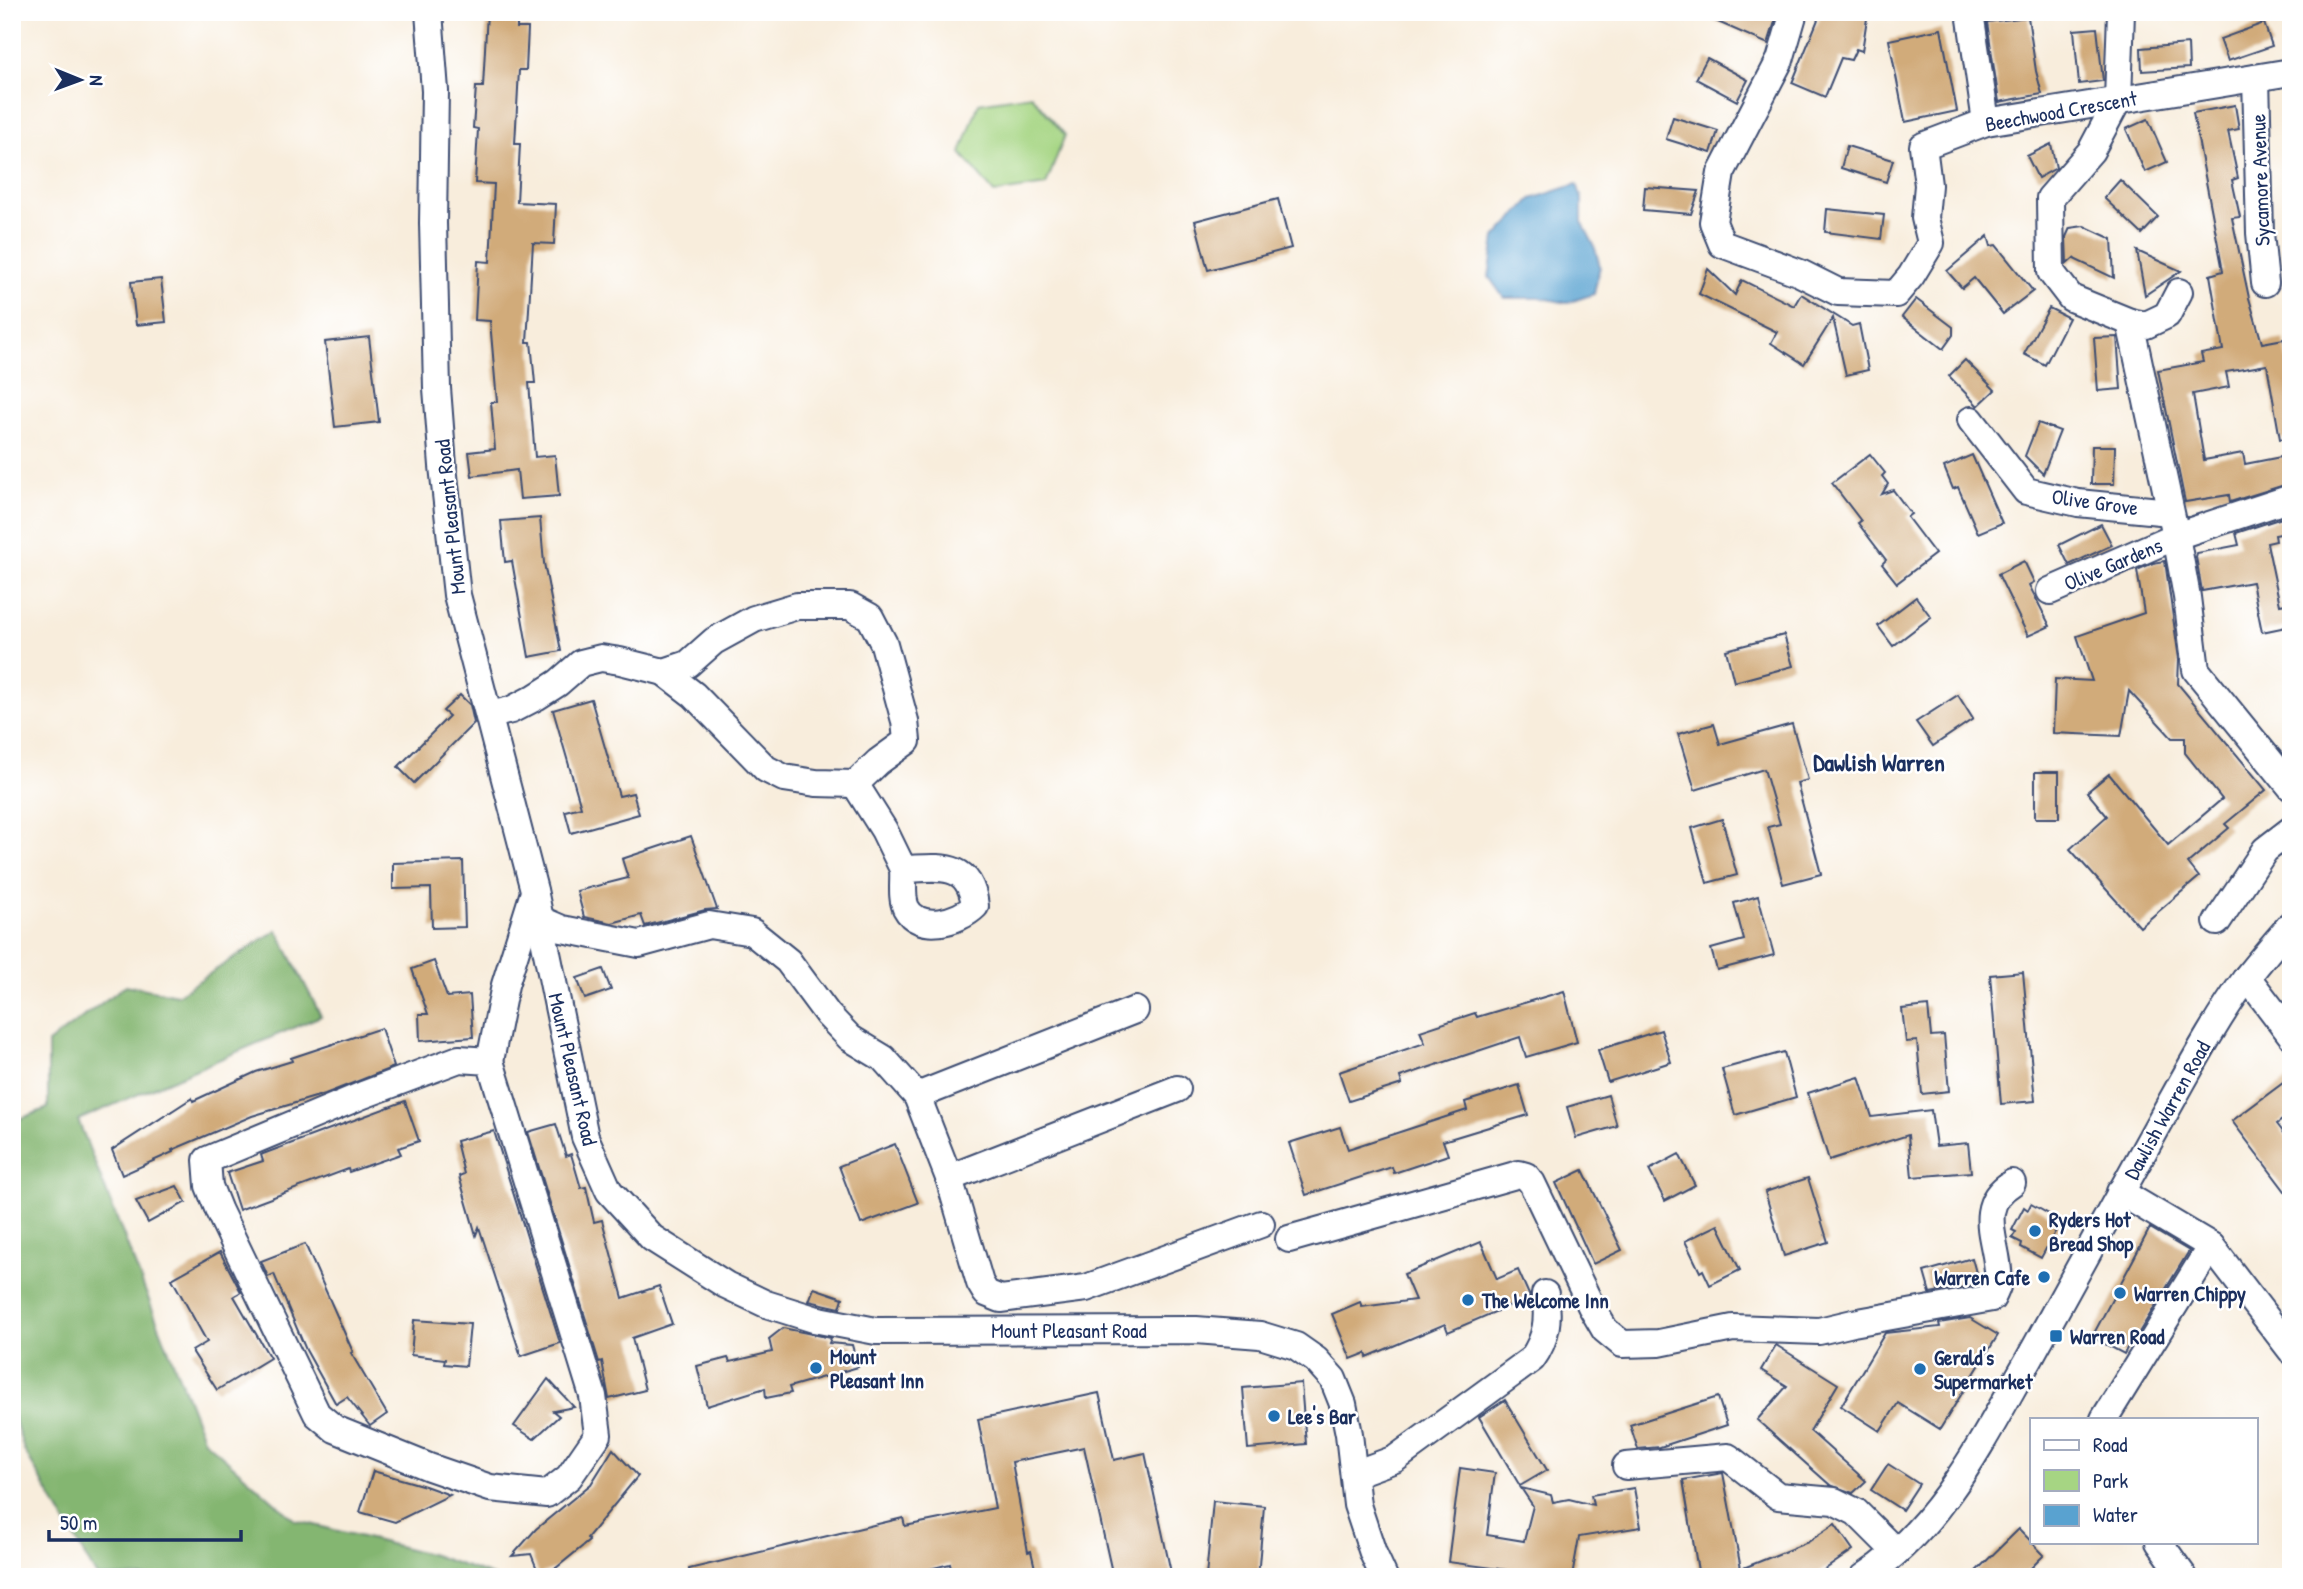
<svg xmlns="http://www.w3.org/2000/svg" width="2303" height="1589" font-family="'Patrick Hand',sans-serif">
	<rect width="100%" height="100%" fill="#fff"/>
	<filter id="ink" filterUnits="userSpaceOnUse"><feTurbulence type="fractalNoise" baseFrequency=".0143" numOctaves="2"/><feDisplacementMap in="SourceGraphic" scale="14" xChannelSelector="R" yChannelSelector="G"/><feConvolveMatrix kernelMatrix="1 2 1 2 8 2 1 2 1" color-interpolation-filters="sRGB"/></filter>
	<filter id="wash" filterUnits="userSpaceOnUse"><feTurbulence type="fractalNoise" baseFrequency=".00686" numOctaves="4" result="noise"/><feDisplacementMap in="SourceGraphic" scale="28" xChannelSelector="R" yChannelSelector="G"/><feGaussianBlur stdDeviation="1.57" result="paint"/><feColorMatrix in="noise" values="0 0 0 0 0 0 0 0 0 0 0 0 0 0 0 0 0 1.4 0 .05"/><feComposite in="paint" operator="in"/></filter>
	<g filter="url(#wash)">
		<rect width="100%" height="100%" fill="#f8eddc"/>
		<polygon fill="#a6d583" stroke="#608270" stroke-width="2" points="1031,95 1065,135 1046,185 994,193 961,153 979,103"/>
		<polygon fill="#84b671" stroke="#507268" stroke-width="2" points="277,930 321,1016 78,1120 204,1440 295,1520 433,1555 495,1577 97,1577 24,1450 12,1411 12,1122 48,1108 48,1043 126,985 177,995"/>
		<polygon fill="#59a2d0" stroke="#3a6897" stroke-width="2" points="1577,184 1582,199 1582,222 1594,245 1600,266 1594,294 1567,303 1542,298 1504,298 1489,277 1495,238 1531,199"/>
		<g id="blocks">
			<g fill="#d1ab7a">
				<polygon points="487,12 517,12 517,28 528,28 526,70 519,70 515,144 520,144 517,202 556,204 554,244 533,243 527,342 531,342 535,383 529,383 535,457 555,455 559,496 520,499 517,470 472,476 469,452 495,449 491,402 497,402 490,321 475,320 478,261 490,262 494,184 475,183 478,129 473,128 476,87 483,87"/>
				<polygon points="1695,12 1778,12 1768,44"/>
				<polygon points="1821,12 1868,12 1862,51 1856,49 1851,60 1841,58 1825,97 1792,83"/>
				<polygon points="2028,17 2036,71 2042,94 1999,102 1987,22"/>
				<polygon points="2264,23 2272,46 2228,61 2220,39"/>
				<polygon points="2097,28 2103,81 2079,84 2074,30"/>
				<polygon points="1941,29 1957,111 1905,122 1889,40"/>
				<polygon points="2188,44 2189,68 2142,71 2141,48"/>
				<polygon points="1707,58 1748,80 1737,101 1696,79"/>
				<polygon points="2235,105 2239,129 2228,131 2238,178 2232,180 2240,217 2232,218 2249,298 2262,343 2284,339 2291,378 2291,438 2280,439 2267,365 2226,372 2229,387 2193,394 2204,460 2243,453 2245,464 2291,455 2291,483 2230,502 2229,495 2185,502 2158,370 2203,362 2201,354 2223,350 2210,275 2223,271 2193,113"/>
				<polygon points="1673,117 1718,131 1711,153 1666,139"/>
				<polygon points="2148,119 2167,162 2145,172 2126,129"/>
				<polygon points="2051,144 2056,168 2038,178 2027,156"/>
				<polygon points="1847,146 1893,160 1886,182 1841,168"/>
				<polygon points="2120,180 2158,217 2142,234 2104,198"/>
				<polygon points="1645,187 1699,191 1691,214 1643,210"/>
				<polygon points="1278,199 1291,248 1208,270 1195,221"/>
				<polygon points="1827,209 1884,215 1881,239 1825,232"/>
				<polygon points="2084,226 2112,239 2114,278 2074,259 2075,257 2067,264 2066,237 2070,228"/>
				<polygon points="1988,236 1991,246 1996,245 2033,291 2003,314 1974,278 1962,288 1947,271"/>
				<polygon points="2137,251 2181,271 2145,295"/>
				<polygon points="1708,269 1735,295 1742,280 1794,306 1801,294 1852,326 1859,324 1868,370 1846,375 1833,318 1804,364 1771,343 1777,332 1699,294"/>
				<polygon points="161,279 166,322 136,325 131,282"/>
				<polygon points="1916,299 1953,327 1953,335 1943,349 1902,317"/>
				<polygon points="2049,308 2069,318 2045,365 2024,354"/>
				<polygon points="369,337 379,422 335,427 325,342"/>
				<polygon points="2117,337 2121,389 2098,391 2094,338"/>
				<polygon points="1965,360 1995,390 1978,406 1949,376"/>
				<polygon points="2038,423 2060,431 2043,474 2025,456"/>
				<polygon points="2092,446 2115,446 2114,484 2091,484"/>
				<polygon points="1870,454 1885,473 1882,476 1888,484 1882,494 1893,490 1911,514 1907,517 1935,554 1897,583 1882,564 1886,560 1858,523 1861,521 1832,483"/>
				<polygon points="1972,455 2002,523 1978,533 1958,487 1953,489 1944,467"/>
				<polygon points="2291,515 2291,532 2275,535 2276,541 2267,543 2280,605 2291,603 2291,626 2262,632 2252,582 2202,591 2196,557 2197,553 2239,545 2236,533"/>
				<polygon points="540,518 544,563 561,651 529,657 512,561 505,562 501,521"/>
				<polygon points="2101,524 2112,545 2069,565 2059,545"/>
				<polygon points="2024,561 2034,582 2029,585 2050,626 2028,636 1998,574"/>
				<polygon points="2165,561 2179,659 2178,684 2266,790 2225,824 2229,828 2188,863 2199,877 2140,927 2070,849 2107,816 2087,792 2109,774 2168,845 2222,799 2185,753 2185,738 2172,738 2129,691 2121,736 2053,733 2055,679 2092,681 2077,636 2144,613 2137,570 2153,563"/>
				<polygon points="1916,597 1931,617 1893,646 1878,626"/>
				<polygon points="1784,635 1793,666 1734,682 1726,650"/>
				<polygon points="460,695 470,705 474,723 414,783 398,767 449,716 443,711"/>
				<polygon points="1958,695 1973,719 1933,746 1916,722"/>
				<polygon points="591,699 619,796 633,793 639,814 571,833 565,811 581,807 553,710"/>
				<polygon points="1714,724 1720,744 1792,724 1808,780 1797,783 1821,874 1783,884 1768,827 1780,824 1764,769 1695,790 1678,734"/>
				<rect x="2035" y="772" width="24" height="46"/>
				<polygon points="1722,819 1737,875 1707,883 1692,828"/>
				<polygon points="691,836 717,909 705,910 645,926 641,915 612,923 584,917 577,891 628,878 622,859"/>
				<polygon points="463,861 465,927 432,928 431,888 393,889 393,863"/>
				<polygon points="1758,896 1774,955 1717,970 1711,949 1744,940 1734,903"/>
				<polygon points="434,961 447,997 470,995 473,1037 420,1041 419,1014 428,1014 412,969"/>
				<polygon points="603,969 611,990 585,999 577,978"/>
				<polygon points="2023,972 2035,1101 2001,1104 1990,975"/>
				<polygon points="1564,991 1577,1042 1526,1057 1520,1037 1400,1077 1402,1084 1349,1101 1339,1072 1425,1043 1420,1031 1475,1013 1477,1017"/>
				<polygon points="1928,1006 1931,1036 1944,1035 1949,1091 1922,1094 1917,1041 1906,1042 1902,1009"/>
				<polygon points="381,1028 394,1067 325,1094 252,1116 172,1150 173,1152 122,1175 112,1150 192,1098 193,1101 256,1072 292,1061 291,1058"/>
				<polygon points="1661,1030 1671,1062 1608,1082 1598,1050"/>
				<polygon points="1784,1052 1796,1097 1735,1115 1722,1069"/>
				<polygon points="1859,1077 1872,1117 1931,1110 1936,1146 1968,1143 1971,1172 1912,1177 1908,1135 1829,1160 1808,1093"/>
				<polygon points="2291,1077 2291,1113 2277,1124 2291,1142 2291,1199 2232,1121"/>
				<polygon points="1519,1085 1528,1115 1443,1141 1448,1155 1394,1173 1392,1167 1306,1195 1289,1143 1340,1127 1348,1149 1467,1110 1465,1102"/>
				<polygon points="1608,1095 1617,1126 1576,1138 1567,1107"/>
				<polygon points="405,1101 419,1141 398,1148 401,1154 349,1172 348,1169 239,1210 227,1173 263,1161 261,1155 263,1154"/>
				<polygon points="556,1124 566,1156 571,1154 581,1188 586,1187 594,1222 602,1220 623,1298 659,1286 672,1324 632,1338 645,1390 609,1399 602,1361 599,1362 528,1132"/>
				<polygon points="494,1131 560,1343 521,1356 479,1227 476,1235 459,1176 464,1174 456,1141"/>
				<polygon points="895,1144 918,1203 861,1224 839,1166"/>
				<polygon points="1679,1154 1695,1185 1665,1201 1649,1170"/>
				<polygon points="1583,1170 1622,1250 1593,1264 1556,1183"/>
				<polygon points="1808,1178 1828,1242 1784,1256 1765,1192"/>
				<polygon points="177,1186 186,1202 148,1223 136,1201"/>
				<polygon points="2031,1204 2061,1221 2041,1258 2021,1247 2022,1243 2012,1238 2016,1232 2012,1230 2024,1207 2028,1210"/>
				<polygon points="1718,1225 1740,1270 1710,1285 1703,1270 1700,1272 1685,1241"/>
				<polygon points="2150,1228 2189,1251 2138,1334 2135,1333 2124,1354 2092,1337"/>
				<polygon points="1481,1242 1497,1279 1518,1270 1530,1297 1448,1332 1445,1324 1367,1357 1366,1353 1351,1359 1332,1314 1360,1302 1362,1307 1415,1300 1404,1274"/>
				<polygon points="305,1244 353,1352 351,1353 387,1414 370,1426 347,1397 336,1404 306,1350 274,1274 268,1277 261,1261"/>
				<polygon points="220,1252 241,1292 234,1296 270,1358 217,1390 192,1351 207,1342 172,1279"/>
				<polygon points="1972,1258 1979,1284 1930,1293 1924,1272"/>
				<polygon points="814,1288 843,1298 840,1308 809,1301"/>
				<polygon points="1970,1318 1998,1335 1940,1429 1898,1403 1880,1431 1841,1406 1885,1333 1940,1327 1939,1323"/>
				<polygon points="414,1320 470,1324 466,1366 444,1364 445,1359 411,1355"/>
				<polygon points="783,1328 831,1338 829,1343 852,1345 858,1367 789,1387 791,1393 766,1398 765,1388 707,1406 697,1366 728,1358 730,1362 772,1352 769,1339"/>
				<polygon points="1776,1345 1838,1384 1810,1431 1866,1481 1853,1493 1830,1485 1757,1420 1787,1386 1761,1370"/>
				<polygon points="548,1379 574,1407 553,1411 559,1416 534,1439 514,1426"/>
				<polygon points="1301,1383 1306,1444 1248,1449 1243,1388"/>
				<polygon points="1099,1393 1114,1460 1145,1453 1172,1577 1113,1577 1084,1447 1012,1462 1028,1552 1031,1551 1037,1577 953,1577 950,1564 897,1577 690,1577 689,1569 903,1518 905,1526 995,1508 978,1419"/>
				<polygon points="1718,1397 1727,1425 1660,1447 1638,1449 1630,1425"/>
				<polygon points="1505,1400 1547,1470 1520,1486 1479,1417"/>
				<polygon points="613,1449 638,1476 587,1538 589,1541 556,1568 539,1574 531,1554 512,1556 536,1529 591,1484"/>
				<polygon points="1888,1464 1919,1484 1902,1510 1871,1490"/>
				<polygon points="1460,1468 1495,1473 1487,1535 1524,1541 1533,1506 1521,1488 1551,1495 1553,1502 1569,1499 1593,1505 1591,1495 1634,1488 1641,1527 1579,1537 1572,1577 1507,1577 1508,1570 1448,1562"/>
				<polygon points="373,1471 425,1486 450,1495 395,1522 360,1512"/>
				<polygon points="1723,1473 1741,1569 1808,1542 1835,1524 1853,1550 1814,1577 1699,1577 1683,1480"/>
				<polygon points="1213,1501 1264,1506 1258,1577 1206,1577"/>
				<polygon points="2019,1529 2044,1555 2022,1577 1970,1577"/>
			</g>
		</g>
	</g>
	<g filter="url(#ink)">
		<use href="#blocks" fill-opacity="0" stroke="#3c4c71" stroke-width="2"/>
		<g fill="none" stroke-linecap="round" stroke-linejoin="round">
			<defs>
				<g id="minor">
					<polyline points="429,12 435,91 433,223 437,388 443,466 457,595 534,890 585,1137 609,1191 652,1238 726,1285 766,1304 814,1319 876,1331 1196,1330 1260,1335 1296,1346 1316,1360 1333,1379 1343,1404 1349,1434 1357,1505 1373,1553 1384,1577"/>
					<polyline points="1794,12 1780,60 1721,173 1713,222 1722,244 1800,273 1838,292 1896,294 1911,276 1931,243 1925,218 1928,185 1923,146 1986,122 2291,72"/>
					<polyline points="1970,12 1986,122"/>
					<polyline points="2121,12 2118,100 2091,151 2050,198 2051,272 2071,298 2130,322 2146,325 2167,315 2179,292"/>
					<polyline points="2256,78 2260,233 2265,283"/>
					<polyline points="2130,322 2176,536 2187,597 2196,670 2291,787"/>
					<polyline points="1971,420 2026,491 2078,503 2170,512"/>
					<polyline points="2050,591 2176,536 2291,498"/>
					<polyline points="664,672 688,664 714,641 754,619 797,606 850,606 870,617 884,644 905,721 907,741 878,762 855,784"/>
					<polyline points="490,715 511,710 536,697 558,683 581,663 601,658 620,661 664,672 694,695 766,769 784,778 816,783 855,784"/>
					<path d="M 855,784 L 884,830 L 903,869 C 939,868 970,860 975,906 C 959,922 919,933 906,908 C 901,897 904,881 903,869"/>
					<polyline points="541,920 562,929 639,944 709,925 752,932 788,961 828,1015 850,1038 883,1058 917,1096 949,1178 980,1283 986,1293 1001,1299 1086,1288 1261,1224"/>
					<polyline points="2217,922 2265,850 2291,830"/>
					<polyline points="2247,977 2291,1035"/>
					<polygon points="459,1059 490,1061 593,1396 598,1435 569,1477 547,1494 490,1488 429,1467 335,1429 317,1414 219,1211 209,1186 207,1160 363,1095"/>
					<polyline points="490,1061 505,985 534,892"/>
					<polyline points="917,1096 1135,1010"/>
					<polyline points="949,1178 1177,1089"/>
					<polyline points="2120,1192 2211,1246 2291,1350"/>
					<path d="M 1289,1239 L 1519,1174 L 1526,1176 L 1532,1183 L 1591,1306 L 1605,1330 L 1622,1344 L 1659,1343 L 1733,1328 L 1819,1331 L 1853,1323 L 1992,1298 C 1994,1294 1997,1288 1998,1283 C 2002,1248 1971,1208 2012,1183"/>
					<polyline points="2104,1419 2211,1246"/>
					<polyline points="1626,1466 1728,1457 1778,1496 1834,1501 1856,1512 1896,1552"/>
					<path d="M 1354,1474 L 1395,1459 L 1532,1359 C 1547,1338 1549,1318 1545,1294"/>
					<polyline points="2159,1542 2184,1577"/>
					<path d="M 1864,1577 C 1942,1526 1984,1437 2029,1359 C 2074,1279 2117,1198 2162,1118 C 2189,1070 2215,1021 2247,977 C 2261,959 2276,942 2291,924"/>
				</g>
			</defs>
			<use href="#minor" stroke="#3c4c71" stroke-width="30"/>
			<use href="#minor" stroke="#fff" stroke-width="26"/>
		</g>
	</g>
	<g fill="#1f6fb2" stroke="#fff" stroke-width="2.5">
		<circle cx="2035" cy="1231" r="7"/>
		<circle cx="2044" cy="1277" r="7"/>
		<circle cx="2120" cy="1293" r="7"/>
		<circle cx="1468" cy="1300" r="7"/>
		<rect x="2049" y="1329" width="14" height="14" rx="3.5"/>
		<circle cx="816" cy="1368" r="7"/>
		<circle cx="1920" cy="1369" r="7"/>
		<circle cx="1274" cy="1416" r="7"/>
	</g>
	<g text-anchor="middle" dominant-baseline="central" stroke-width="5" stroke-linejoin="round" paint-order="stroke">
		<g font-size="21" fill="#1b2f5e" stroke="#fff">
			<text transform="translate(2061 111) rotate(-10)">Beechwood Crescent</text>
			<text transform="translate(2260 180) rotate(-92)">Sycamore Avenue</text>
			<text transform="translate(2095 502) rotate(8)">Olive Grove</text>
			<text transform="translate(450 517) rotate(-96)">Mount Pleasant Road</text>
			<text transform="translate(2113 564) rotate(-23)">Olive Gardens</text>
			<text transform="translate(573 1069) rotate(77)">Mount Pleasant Road</text>
			<text transform="translate(2167 1110) rotate(-61)">Dawlish Warren Road</text>
			<text x="1069" y="1330">Mount Pleasant Road</text>
		</g>
		<g font-size="21" font-weight="bold" fill="#1b2f5e" stroke="#fff" text-anchor="start">
			<text x="2049" y="1219">Ryders Hot<tspan x="2049" dy="24">Bread Shop</tspan></text>
			<text x="2030" y="1277" text-anchor="end">Warren Cafe</text>
			<text x="2134" y="1293">Warren Chippy</text>
			<text x="1482" y="1300">The Welcome Inn</text>
			<text x="2070" y="1336">Warren Road</text>
			<text x="830" y="1356">Mount<tspan x="830" dy="24">Pleasant Inn</tspan></text>
			<text x="1934" y="1357">Gerald's<tspan x="1934" dy="24">Supermarket</tspan></text>
			<text x="1288" y="1416">Lee's Bar</text>
		</g>
		<g font-size="24" font-weight="bold" fill="#1b2f5e" stroke="#fff">
			<text x="1879" y="762">Dawlish Warren</text>
		</g>
	</g>
	<rect width="2303" height="1589" fill="none" stroke="#fff" stroke-width="42"/>
	<rect x="2030" y="1418" width="228" height="126" fill="#ffffff" stroke="#a4acbf" stroke-width="2"/>
	<rect x="2044" y="1440" width="35" height="10" fill="#ffffff" stroke="#a4acbf" stroke-width="2"/>
	<text x="2093" y="1452" font-size="21" fill="#1b2f5e">Road</text>
	<rect x="2044" y="1470" width="35" height="21" fill="#a6d583" stroke="#a4acbf" stroke-width="2"/>
	<text x="2093" y="1488" font-size="21" fill="#1b2f5e">Park</text>
	<rect x="2044" y="1505" width="35" height="21" fill="#59a2d0" stroke="#a4acbf" stroke-width="2"/>
	<text x="2093" y="1522" font-size="21" fill="#1b2f5e">Water</text>
	<g transform="translate(80 80) rotate(91)" stroke="#ffffff" stroke-width="5" paint-order="stroke">
	<path d="M0-5L12 26L0 18L-12 26Z" fill="#1b2f5e"/>
	<text y="-10" font-size="19" font-weight="bold" text-anchor="middle" fill="#1b2f5e">N</text>
	</g>
	<path d="M49 1530v10h192v-10" fill="none" stroke="#1b2f5e" stroke-width="3.5"/>
	<text x="60" y="1530" font-size="21" fill="#1b2f5e" stroke="#ffffff" stroke-width="5" paint-order="stroke">50 m</text>
</svg>
